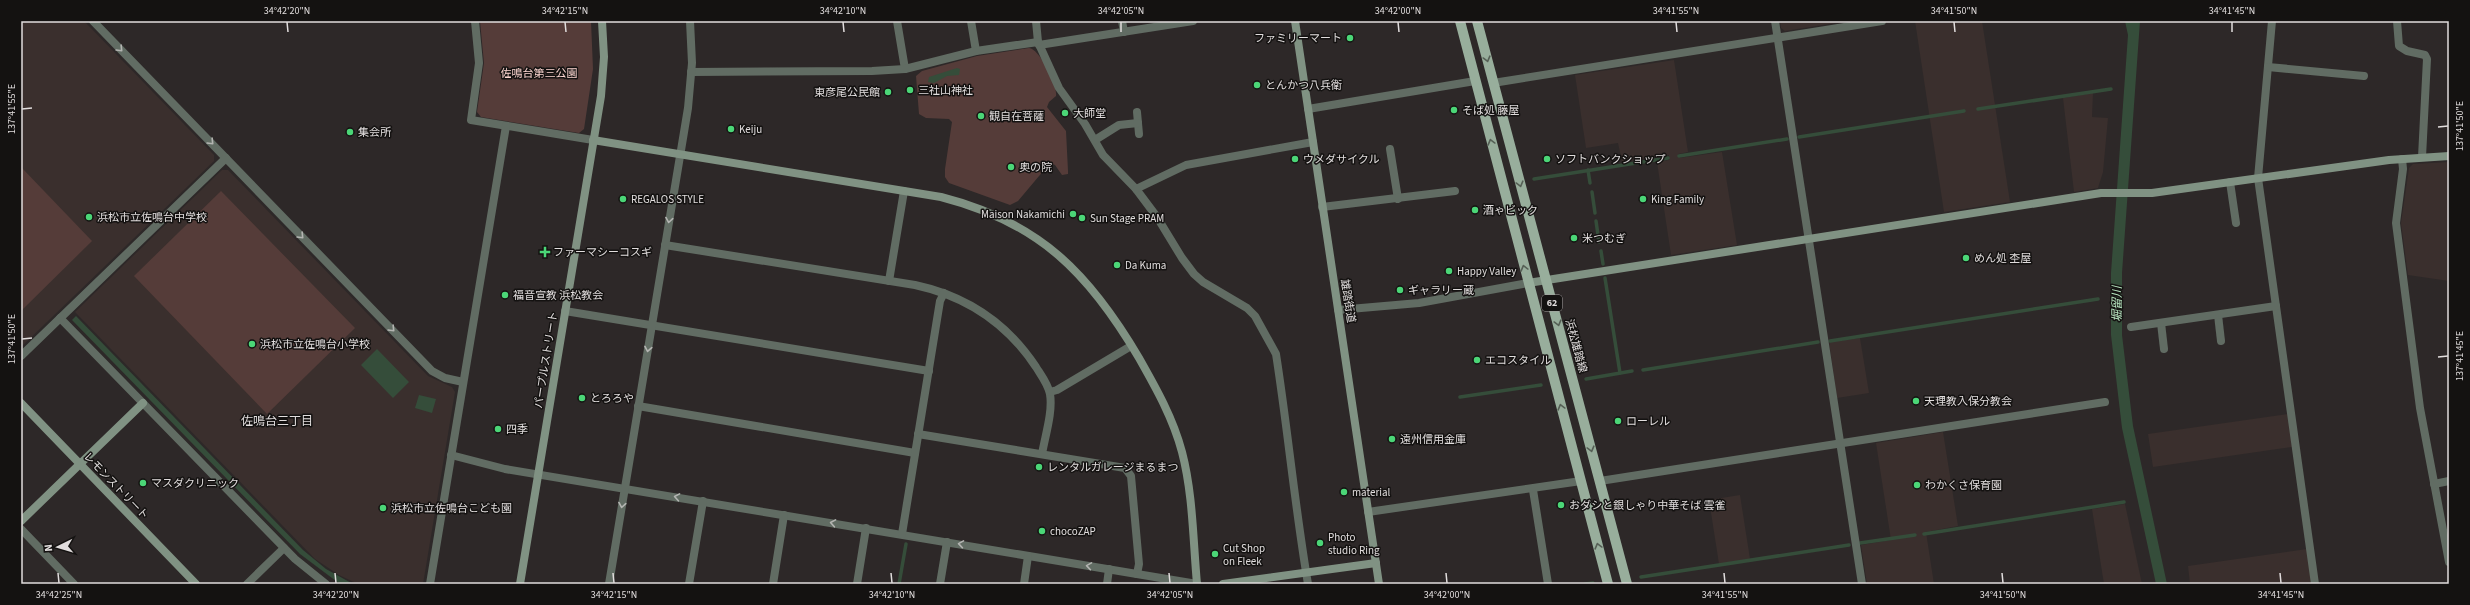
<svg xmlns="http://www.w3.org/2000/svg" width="2470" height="605" font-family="'Source Sans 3','Noto Sans JP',sans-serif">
	<rect width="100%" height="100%" fill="#2d2828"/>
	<g fill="#3a2f2d">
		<polygon points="21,21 84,21 214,155 214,161 21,347"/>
		<polygon points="1780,21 1847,21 1785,31 1781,28"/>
		<polygon points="1915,21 1982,21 2010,202 1944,212"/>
		<polygon points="1674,60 1688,152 1678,154 1679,158 1722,152 1737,245 1671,255 1657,162 1669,160 1669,155 1622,162 1618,143 1586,148 1575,75"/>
		<polygon points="2093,93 2092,117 2108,118 2103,172 2098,188 2074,192 2063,98"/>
		<polygon points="2449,162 2449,281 2408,275 2401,223 2409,168 2413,164"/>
		<polygon points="222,170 228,170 428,376 452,387 455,392 423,584 358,584 339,575 315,559 75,312"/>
		<polygon points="1860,338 1869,393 1837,398 1829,342"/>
		<polygon points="2288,414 2292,447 2153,467 2148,434"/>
		<polygon points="1943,432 1958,526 1926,532 1934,584 1867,584 1861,545 1891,540 1876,443"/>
		<polygon points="1740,495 1750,559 1719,564 1709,500"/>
		<polygon points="2125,504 2142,584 2104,584 2092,509"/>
		<polygon points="2307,549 2312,584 2190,584 2188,566"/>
	</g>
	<g fill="#553c39">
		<polygon points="480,21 591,21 593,69 584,129 579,133 481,117 477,112 484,63"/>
		<path d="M 1029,48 C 1040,49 1058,86 1056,96 L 1049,102 L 1047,107 L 1066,131 L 1068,171 L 1068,174 L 1062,175 L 1055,165 L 1050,163 L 1018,201 L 1010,205 L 949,183 L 945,177 L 945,169 L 952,122 L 949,119 L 926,118 L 919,114 L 916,76 L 922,71 L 977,56 Z"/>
		<polygon points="21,167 92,241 21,311"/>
		<polygon points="221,191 355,328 267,414 134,276"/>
	</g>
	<g fill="#354d3a">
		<polygon points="2125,21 2140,21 2122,273 2122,335 2133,426 2167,584 2156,584 2122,428 2111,335 2111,273 2128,35"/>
		<polygon points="957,68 960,69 959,75 947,76 934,83 928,82 929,77"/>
		<polygon points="76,316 303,550 326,569 353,584 341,584 336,581 300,554 72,320"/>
		<polygon points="377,349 409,382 393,398 361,365"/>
		<polygon points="419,395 436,399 432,413 415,408"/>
	</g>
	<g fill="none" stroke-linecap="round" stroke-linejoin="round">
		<g stroke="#354d3a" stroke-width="3.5">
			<polyline points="1978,109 2111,89"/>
			<polyline points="1799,137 1964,111"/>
			<polyline points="1679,156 1787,139"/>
			<polyline points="1588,170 1590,183"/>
			<polyline points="1534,179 1668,158"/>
			<polyline points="1592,192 1595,213"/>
			<polyline points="1596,221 1599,242"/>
			<polyline points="1601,251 1603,264"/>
			<polyline points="1605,278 1620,373"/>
			<polyline points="1830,341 2098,299"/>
			<polyline points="1643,370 1818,342"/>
			<polyline points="1586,379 1632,371"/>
			<polyline points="1460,397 1541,385"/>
			<polyline points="1924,534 2124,502"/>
			<polyline points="1860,543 1915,535"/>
			<polyline points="1641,577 1849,545"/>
			<polyline points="899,584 906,544"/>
			<polyline points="1585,584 1593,583"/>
		</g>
		<g stroke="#616c63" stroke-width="8">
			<polyline points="93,21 432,371 445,378 463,382"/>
			<polyline points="475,21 479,63 471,120 593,140"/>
			<polyline points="897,21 905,69"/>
			<polyline points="971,21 976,51"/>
			<path d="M 1036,21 L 1038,42 L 1059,88 L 1085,124 L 1103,155 L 1136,189 L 1157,217 L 1182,258 L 1194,274 L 1203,282 L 1247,308 L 1255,316 L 1276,354 C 1288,431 1295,508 1308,584"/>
			<polyline points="1122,21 1124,32"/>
			<polyline points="1775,21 1862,584"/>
			<polyline points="2272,21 2258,178 2315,584"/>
			<polyline points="2397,21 2399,46 2407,51 2425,55 2427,59 2422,157"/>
			<polyline points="1039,45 1193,21"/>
			<polyline points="2268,67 2364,76"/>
			<polyline points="691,72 872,71 905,69 976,51 1038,42"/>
			<polyline points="1493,83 1882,21"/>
			<polyline points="1308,109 1475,81"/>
			<polyline points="1137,112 1139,134"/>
			<polyline points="1095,140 1119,125 1138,123"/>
			<polyline points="1390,149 1398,199"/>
			<polyline points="2402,159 2403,169 2396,223 2420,408 2449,562"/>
			<polyline points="2230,182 2236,223"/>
			<polyline points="1136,189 1186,165 1313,142"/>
			<polyline points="1322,207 1455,191"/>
			<path d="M 665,245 L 915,285 C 966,296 1007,323 1036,367 C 1041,375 1048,384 1050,394 C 1053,412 1045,436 1042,454"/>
			<polyline points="889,281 904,191"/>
			<polyline points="1338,310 1419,303 1528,283"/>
			<polyline points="565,311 929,371"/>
			<polyline points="2218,315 2221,341"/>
			<polyline points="60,318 295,559 326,584"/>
			<polyline points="2161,323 2164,349"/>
			<polyline points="2131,327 2276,306"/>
			<polyline points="21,356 226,158"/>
			<polyline points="1050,392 1057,390 1131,346"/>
			<polyline points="638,406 915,453"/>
			<polyline points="918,434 1125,468 1131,476 1139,564 1137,574"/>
			<polyline points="451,455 505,469 1197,584"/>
			<polyline points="1600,481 2105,402"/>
			<polyline points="2434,484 2449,481"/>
			<polyline points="1533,490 1548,584"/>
			<polyline points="1368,512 1581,481"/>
			<polyline points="21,529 74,584"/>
			<polyline points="902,534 940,301 944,293"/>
			<polyline points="247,584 284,548"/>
			<polyline points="430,584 506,126"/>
			<polyline points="609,584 688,108 692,63 690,21"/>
			<polyline points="689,584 703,501"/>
			<polyline points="773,584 784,515"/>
			<polyline points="857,584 866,528"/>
			<polyline points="940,584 947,542"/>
			<polyline points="1024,584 1028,556"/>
			<polyline points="1107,584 1109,569"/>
		</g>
		<g stroke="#809283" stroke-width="8">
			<polyline points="1295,21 1379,584"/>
			<path d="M 593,140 L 941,197 C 1039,222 1089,273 1139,358 C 1156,388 1173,418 1182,452 C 1193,494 1193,540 1197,584"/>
			<polyline points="1528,283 2101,193 2152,193 2389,160 2449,156"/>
			<polyline points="21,403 196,584"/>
			<polyline points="21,521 143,403"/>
			<polyline points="520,584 601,96 604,57 602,21"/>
			<polyline points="1223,584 1376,563"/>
		</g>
		<g stroke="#98ae9c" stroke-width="10">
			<polyline points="1460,21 1608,584"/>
			<polyline points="1477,21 1627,584"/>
		</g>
	</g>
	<defs><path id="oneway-chevron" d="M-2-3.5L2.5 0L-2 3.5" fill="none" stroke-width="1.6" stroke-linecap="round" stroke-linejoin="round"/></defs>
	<g stroke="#b4b5b2">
		<use href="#oneway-chevron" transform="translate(120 49) rotate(46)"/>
		<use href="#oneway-chevron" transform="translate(211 142) rotate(46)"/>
		<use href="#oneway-chevron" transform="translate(669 220) rotate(99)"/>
		<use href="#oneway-chevron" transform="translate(301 236) rotate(46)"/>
		<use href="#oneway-chevron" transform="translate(392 329) rotate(46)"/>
		<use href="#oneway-chevron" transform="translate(648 349) rotate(100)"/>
		<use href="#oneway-chevron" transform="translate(677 497) rotate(-170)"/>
		<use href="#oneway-chevron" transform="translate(622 505) rotate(99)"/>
		<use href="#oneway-chevron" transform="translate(833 523) rotate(-170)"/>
		<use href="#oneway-chevron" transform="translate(961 544) rotate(-171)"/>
		<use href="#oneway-chevron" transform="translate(1089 566) rotate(-171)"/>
	</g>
	<g stroke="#566056">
		<use href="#oneway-chevron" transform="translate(1487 59) rotate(75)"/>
		<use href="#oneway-chevron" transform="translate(1491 142) rotate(-105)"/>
		<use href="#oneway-chevron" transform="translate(1520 184) rotate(75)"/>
		<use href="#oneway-chevron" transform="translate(1524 268) rotate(-105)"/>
		<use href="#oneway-chevron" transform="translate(1558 323) rotate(75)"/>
		<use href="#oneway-chevron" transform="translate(1561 407) rotate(-105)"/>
		<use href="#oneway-chevron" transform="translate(1591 449) rotate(75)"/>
		<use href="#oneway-chevron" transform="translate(1598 546) rotate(-105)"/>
	</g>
	<path fill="none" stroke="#e1dddd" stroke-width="1.5" d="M 287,22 L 288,32M 565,22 L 566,32M 843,22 L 844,32M 1121,22 L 1121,32M 1398,22 L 1399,32M 1676,22 L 1677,32M 1954,22 L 1955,32M 2232,22 L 2232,32M 22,109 L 32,108M 2438,127 L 2448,126M 22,339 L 32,338M 2438,357 L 2448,356M 58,573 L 59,583M 335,573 L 336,583M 613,573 L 614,583M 891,573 L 892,583M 1169,573 L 1170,583M 1446,573 L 1447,583M 1724,573 L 1725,583M 2002,573 L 2003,583M 2280,573 L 2281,583"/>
	<g fill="#4bd677" stroke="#141211" stroke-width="1.5">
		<circle cx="1350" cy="38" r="4"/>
		<circle cx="1257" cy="85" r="4"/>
		<circle cx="910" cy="90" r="4"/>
		<circle cx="888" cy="92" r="4"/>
		<circle cx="1454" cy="110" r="4"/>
		<circle cx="1065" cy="113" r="4"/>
		<circle cx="981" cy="116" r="4"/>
		<circle cx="731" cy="129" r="4"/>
		<circle cx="350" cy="132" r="4"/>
		<circle cx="1295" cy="159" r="4"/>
		<circle cx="1547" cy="159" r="4"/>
		<circle cx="1011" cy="167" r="4"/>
		<circle cx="623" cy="199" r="4"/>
		<circle cx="1643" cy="199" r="4"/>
		<circle cx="1475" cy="210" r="4"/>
		<circle cx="1073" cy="214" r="4"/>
		<circle cx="89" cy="217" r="4"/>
		<circle cx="1082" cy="218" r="4"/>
		<circle cx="1574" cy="238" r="4"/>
		<path d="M543 246h4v4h4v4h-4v4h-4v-4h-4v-4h4z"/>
		<circle cx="1966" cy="258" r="4"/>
		<circle cx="1117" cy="265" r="4"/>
		<circle cx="1449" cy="271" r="4"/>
		<circle cx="1400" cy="290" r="4"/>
		<circle cx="505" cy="295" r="4"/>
		<circle cx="252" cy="344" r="4"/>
		<circle cx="1477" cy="360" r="4"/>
		<circle cx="582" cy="398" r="4"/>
		<circle cx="1916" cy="401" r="4"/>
		<circle cx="1618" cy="421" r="4"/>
		<circle cx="498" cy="429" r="4"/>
		<circle cx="1392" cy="439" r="4"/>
		<circle cx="1039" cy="467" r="4"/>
		<circle cx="143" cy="483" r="4"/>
		<circle cx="1917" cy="485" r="4"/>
		<circle cx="1344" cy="492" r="4"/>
		<circle cx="1561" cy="505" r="4"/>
		<circle cx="383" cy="508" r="4"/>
		<circle cx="1042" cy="531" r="4"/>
		<circle cx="1320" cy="543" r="4"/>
		<circle cx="1215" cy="554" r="4"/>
	</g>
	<g text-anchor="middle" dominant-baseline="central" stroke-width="3" stroke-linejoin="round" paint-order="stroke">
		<rect fill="#141211" stroke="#a4a0a0" stroke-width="1" x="1542" y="295" width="20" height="16" rx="3"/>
		<g font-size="10" font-weight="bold" fill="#e1dddd">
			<text x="1552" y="303">62</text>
		</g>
		<g font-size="11" fill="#e1dddd" stroke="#141211" text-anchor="start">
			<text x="1342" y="38" text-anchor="end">ファミリーマート</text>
			<text x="1265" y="85">とんかつ八兵衛</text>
			<text x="918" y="90">三社山神社</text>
			<text x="880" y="92" text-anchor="end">東彦尾公民館</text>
			<text x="1462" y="110">そば処 藤屋</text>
			<text x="1073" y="113">大師堂</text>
			<text x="989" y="116">観自在菩薩</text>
			<text x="739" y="129">Keiju</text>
			<text x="358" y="132">集会所</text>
			<text x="1303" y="159">ウメダサイクル</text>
			<text x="1555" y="159">ソフトバンクショップ</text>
			<text x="1019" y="167">奥の院</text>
			<text x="631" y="199">REGALOS STYLE</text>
			<text x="1651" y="199">King Family</text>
			<text x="1483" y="210">酒ゃビック</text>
			<text x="1065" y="214" text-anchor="end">Maison Nakamichi</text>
			<text x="97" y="217">浜松市立佐鳴台中学校</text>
			<text x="1090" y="218">Sun Stage PRAM</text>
			<text x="1582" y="238">米つむぎ</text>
			<text x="553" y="252">ファーマシーコスギ</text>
			<text x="1974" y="258">めん処 杢屋</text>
			<text x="1125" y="265">Da Kuma</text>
			<text x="1457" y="271">Happy Valley</text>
			<text x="1408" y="290">ギャラリー蔵</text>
			<text x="513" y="295">福音宣教 浜松教会</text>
			<text x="260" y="344">浜松市立佐鳴台小学校</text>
			<text x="1485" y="360">エコスタイル</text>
			<text x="590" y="398">とろろや</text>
			<text x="1924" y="401">天理教入保分教会</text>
			<text x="1626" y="421">ローレル</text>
			<text x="506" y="429">四季</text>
			<text x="1400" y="439">遠州信用金庫</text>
			<text x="1047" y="467">レンタルガレージまるまつ</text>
			<text x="151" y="483">マスダクリニック</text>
			<text x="1925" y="485">わかくさ保育園</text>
			<text x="1352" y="492">material</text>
			<text x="1569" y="505">おダシと銀しゃり中華そば 雲雀</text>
			<text x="391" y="508">浜松市立佐鳴台こども園</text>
			<text x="1050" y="531">chocoZAP</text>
			<text x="1328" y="537">Photo<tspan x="1328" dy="13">studio Ring</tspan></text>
			<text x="1223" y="548">Cut Shop<tspan x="1223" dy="13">on Fleek</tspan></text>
		</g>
		<g font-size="11" fill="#fcd6d1" stroke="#141211">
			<text x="539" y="73">佐鳴台第三公園</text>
		</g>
		<g font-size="11" fill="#e1dddd" stroke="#141211">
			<text transform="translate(1348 301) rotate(81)">雄踏街道</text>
			<text transform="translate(1576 346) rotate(75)">浜松雄踏線</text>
			<text transform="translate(546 360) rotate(-81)">パープルストリート</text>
			<text transform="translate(116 486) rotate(46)">レモンストリート</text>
		</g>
		<g font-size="12" font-style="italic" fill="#bae9c3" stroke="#141211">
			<text transform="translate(2117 304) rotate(-90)">堀留川</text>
		</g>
		<g font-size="12" fill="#e1dddd" stroke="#141211">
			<text x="277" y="421">佐鳴台三丁目</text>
		</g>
	</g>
	<rect width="2470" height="605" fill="none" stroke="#141211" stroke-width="44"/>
	<g transform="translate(58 547) rotate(265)" stroke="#141211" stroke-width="3" paint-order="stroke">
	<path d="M0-3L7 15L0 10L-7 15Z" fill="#e1dddd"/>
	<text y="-6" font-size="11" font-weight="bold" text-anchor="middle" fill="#e1dddd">N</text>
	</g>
	<rect x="22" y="22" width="2426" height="561" fill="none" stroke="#e1dddd" stroke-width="1.5"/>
	<g font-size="10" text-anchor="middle" fill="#e1dddd">
		<text x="287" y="14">34°42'20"N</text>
		<text x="565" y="14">34°42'15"N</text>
		<text x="843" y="14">34°42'10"N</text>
		<text x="1121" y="14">34°42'05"N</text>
		<text x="1398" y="14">34°42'00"N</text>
		<text x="1676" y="14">34°41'55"N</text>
		<text x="1954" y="14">34°41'50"N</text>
		<text x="2232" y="14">34°41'45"N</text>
		<text transform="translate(11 109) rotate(-90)" y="4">137°41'55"E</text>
		<text transform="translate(2459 126) rotate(-90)" y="4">137°41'50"E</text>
		<text transform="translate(11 339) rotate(-90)" y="4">137°41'50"E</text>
		<text transform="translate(2459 356) rotate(-90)" y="4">137°41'45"E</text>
		<text x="59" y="598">34°42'25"N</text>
		<text x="336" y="598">34°42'20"N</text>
		<text x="614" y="598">34°42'15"N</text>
		<text x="892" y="598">34°42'10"N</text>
		<text x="1170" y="598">34°42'05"N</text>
		<text x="1447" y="598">34°42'00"N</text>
		<text x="1725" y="598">34°41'55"N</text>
		<text x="2003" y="598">34°41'50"N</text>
		<text x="2281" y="598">34°41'45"N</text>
	</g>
</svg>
